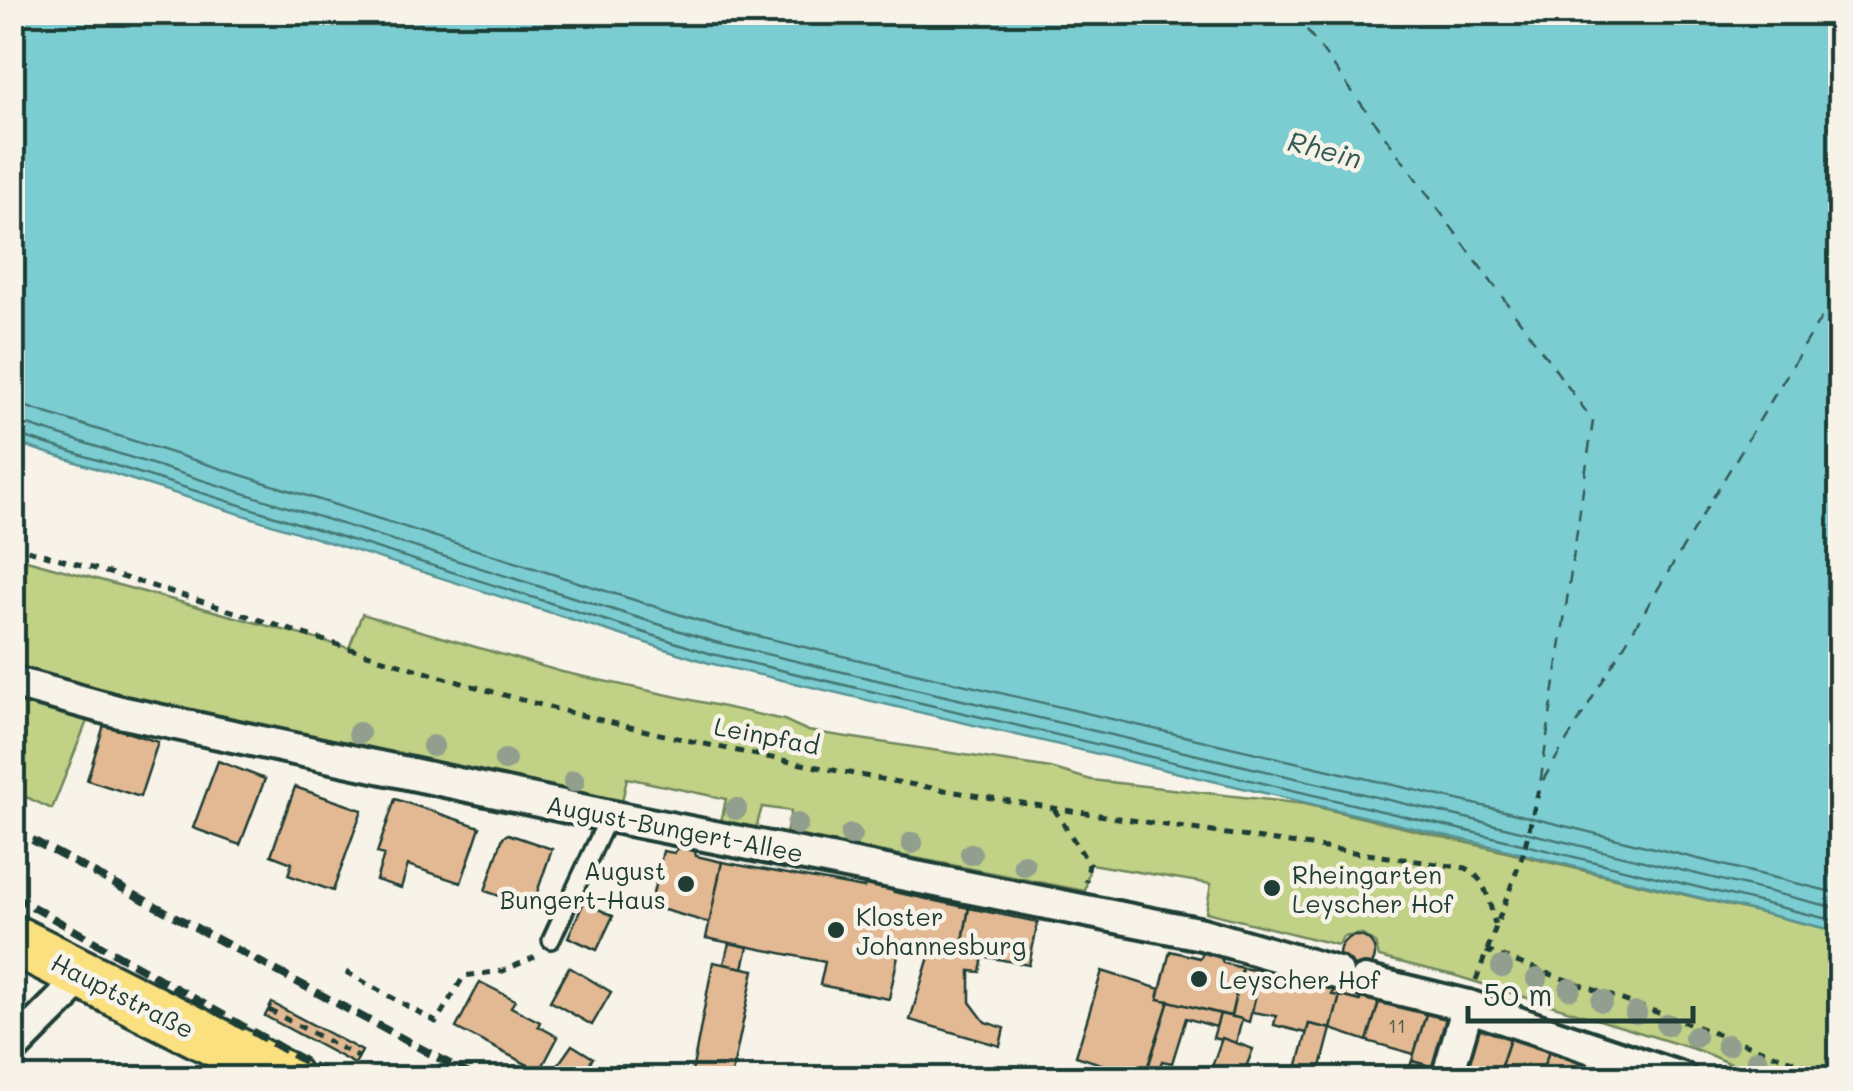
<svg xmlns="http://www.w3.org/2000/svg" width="1853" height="1091" font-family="Mali,sans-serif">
	<rect width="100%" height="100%" fill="#f7f3e8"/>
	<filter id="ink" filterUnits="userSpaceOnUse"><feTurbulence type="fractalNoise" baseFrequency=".01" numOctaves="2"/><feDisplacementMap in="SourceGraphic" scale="20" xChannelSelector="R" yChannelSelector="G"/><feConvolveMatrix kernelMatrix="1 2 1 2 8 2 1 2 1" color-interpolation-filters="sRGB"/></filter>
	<g filter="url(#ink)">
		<g fill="#c1d186" stroke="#70875d" stroke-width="2.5">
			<polygon points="12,556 349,648 362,614 562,672 784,720 808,731 1051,768 1091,780 1305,804 1840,932 1840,1078 1764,1078 1700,1051 1453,975 1379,957 1375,943 1361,934 1343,937 1338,945 1206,912 1211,884 1090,864 1085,891 786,833 791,811 762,807 756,828 721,822 726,799 627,778 622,802 126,698 13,664"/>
			<polygon points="12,701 87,721 52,809 13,791"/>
		</g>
		<polygon fill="#7ccdd2" stroke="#579393" stroke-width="2.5" points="13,12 1840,13 1840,932 1495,847 709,663 13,442"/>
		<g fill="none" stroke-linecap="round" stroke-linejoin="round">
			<g stroke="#447773" stroke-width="2.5">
				<polyline points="12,405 27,407 719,627 1504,811 1840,894"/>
				<polyline points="12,420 715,642 1500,826 1840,909"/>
				<polyline points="12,433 712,654 1497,838 1840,922"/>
			</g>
			<polyline stroke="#325a54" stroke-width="2.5" stroke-dasharray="12 10" stroke-linecap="butt" points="1294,12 1593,421 1540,785 1824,313 1840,315"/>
		</g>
		<g fill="#e3b993" stroke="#1f3d34" stroke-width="2.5">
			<polygon points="104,725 158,742 140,797 87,780"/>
			<polygon points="218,761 265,779 240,845 193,828"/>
			<polygon points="295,787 362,810 333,891 288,875 292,863 271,855"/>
			<polygon points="395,799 480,827 461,883 408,865 401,888 376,880 384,855 377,853"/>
			<polygon points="508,834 552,849 532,907 485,891 503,837"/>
			<polygon points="688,844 694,848 696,856 722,862 710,923 650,906 663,851 674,853 679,847"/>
			<polygon points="722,862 864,888 866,882 894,886 894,892 969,908 961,952 901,941 889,999 820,985 825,962 706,938"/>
			<polygon points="584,902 613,916 597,950 568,937"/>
			<polygon points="969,908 1038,922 1029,965 961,952"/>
			<circle cx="1357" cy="954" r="18"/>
			<polygon points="729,943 748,947 743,968 724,964"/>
			<polygon points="932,947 983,956 980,972 970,971 970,1002 985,1022 1004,1028 1000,1046 910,1020"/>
			<polygon points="1170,951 1200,958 1204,952 1220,955 1223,963 1242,968 1231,1016 1158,999"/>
			<polygon points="1340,958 1352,971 1368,968 1360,1001 1332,995"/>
			<polygon points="713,962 754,970 731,1078 691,1078"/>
			<polygon points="569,967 611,992 592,1025 550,1001"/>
			<polygon points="1242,968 1261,971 1249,1022 1231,1016"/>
			<polygon points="1102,971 1160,989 1158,999 1169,1001 1144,1078 1076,1056"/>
			<polygon points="1261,971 1334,984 1332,995 1340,996 1331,1029 1309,1024 1306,1033 1274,1025 1276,1016 1252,1012"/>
			<polygon points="480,982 515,1000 511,1007 540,1022 538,1026 558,1037 540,1071 456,1028"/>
			<polygon points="1362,993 1381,996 1367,1041 1331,1029 1340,996 1360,1001"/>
			<polygon points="1381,996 1428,1008 1414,1054 1367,1041"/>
			<polygon points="1169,1001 1220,1014 1216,1027 1186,1018 1172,1063 1162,1061 1156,1078 1146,1074"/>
			<polygon points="272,1003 362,1051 355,1064 265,1016"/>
			<polygon points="1428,1008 1459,1017 1444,1070 1412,1061"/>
			<polygon points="1220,1014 1242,1019 1236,1043 1213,1038"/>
			<polygon points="1469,1022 1511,1036 1497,1078 1475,1078 1453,1072"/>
			<polygon points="1309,1024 1331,1029 1318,1078 1295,1076"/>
			<polygon points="1511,1036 1549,1052 1539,1078 1497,1078"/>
			<polygon points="1222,1038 1253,1049 1242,1078 1208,1078"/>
			<polygon points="572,1045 593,1058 580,1078 570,1078 555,1069"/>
			<polygon points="1549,1052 1593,1068 1589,1078 1539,1078"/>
			<polygon points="1412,1061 1444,1070 1442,1078 1406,1078"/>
			<polygon points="1601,1071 1604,1072 1623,1078 1598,1078"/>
		</g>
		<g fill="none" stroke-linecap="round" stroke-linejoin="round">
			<defs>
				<polyline id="service" points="551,940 609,816"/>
				<g id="minor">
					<polyline points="12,682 120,712 609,816 1202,934 1337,973"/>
					<polyline points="1365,981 1468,1006 1681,1078"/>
					<polyline points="12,1049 63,998 78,973"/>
					<polyline points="1447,1078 1468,1006"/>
				</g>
				<polyline id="primary" points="12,939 287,1078"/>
			</defs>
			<use href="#service" stroke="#1f3d34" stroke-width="22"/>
			<use href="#minor" stroke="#1f3d34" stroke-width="38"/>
			<use href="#primary" stroke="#1f3d34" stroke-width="55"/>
			<g stroke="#1f3d34" stroke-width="5" stroke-dasharray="8 8" stroke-linecap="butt">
				<path d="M 12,546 C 193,593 368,660 549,707 C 850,785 1159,824 1466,868 C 1487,879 1489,903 1495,924"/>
				<polyline points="1054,809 1089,864 1086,882"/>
				<polyline points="1486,951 1840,1078"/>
				<polyline points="346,972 436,1022 464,976 503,971 535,957"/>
				<polyline points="1476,980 1523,854 1540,785"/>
				<polyline points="269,1010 358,1057"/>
			</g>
			<use href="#service" stroke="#f7f3e8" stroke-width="15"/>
			<use href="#minor" stroke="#f7f3e8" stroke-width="30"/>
			<use href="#primary" stroke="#fbe080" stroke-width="48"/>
			<g stroke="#1f3d34" stroke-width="8" stroke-dasharray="15 8" stroke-linecap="butt">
				<polyline points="12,829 476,1078"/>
				<polyline points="12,895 334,1078"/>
			</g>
		</g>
		<g fill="#929f8e">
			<circle cx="359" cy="733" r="11"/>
			<circle cx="433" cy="746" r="11"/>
			<circle cx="505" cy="760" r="11"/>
			<circle cx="574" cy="781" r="11"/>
			<circle cx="736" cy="809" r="11"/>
			<circle cx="797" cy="824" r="11"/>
			<circle cx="851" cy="835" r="11"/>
			<circle cx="912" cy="843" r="11"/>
			<circle cx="971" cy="854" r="11"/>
			<circle cx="1024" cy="865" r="11"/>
			<circle cx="1502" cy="967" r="11"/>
			<circle cx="1537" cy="979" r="11"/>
			<circle cx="1570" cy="989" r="11"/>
			<circle cx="1602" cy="1001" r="11"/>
			<circle cx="1636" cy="1013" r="11"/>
			<circle cx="1667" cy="1025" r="11"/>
			<circle cx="1695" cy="1037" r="11"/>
			<circle cx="1727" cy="1045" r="11"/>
			<circle cx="1757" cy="1060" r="11"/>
		</g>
	</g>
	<g fill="#1f3d34" stroke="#f7f3e8" stroke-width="4">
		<circle cx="686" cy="884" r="10"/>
		<circle cx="1272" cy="888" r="10"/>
		<circle cx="836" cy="930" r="10"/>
		<circle cx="1199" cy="979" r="10"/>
	</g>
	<g text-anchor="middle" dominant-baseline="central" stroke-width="9" stroke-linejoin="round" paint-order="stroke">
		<g font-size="20" fill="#505c4c">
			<text x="1397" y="1025">11</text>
		</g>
		<g font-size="25" fill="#1f3d34" stroke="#f7f3e8">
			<text transform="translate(767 735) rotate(11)">Leinpfad</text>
			<text transform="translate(675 828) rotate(11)">August-Bungert-Allee</text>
			<text transform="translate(123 995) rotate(27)">Hauptstraße</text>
		</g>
		<g font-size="25" fill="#1f3d34" stroke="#f7f3e8" text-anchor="start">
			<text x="666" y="870" text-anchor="end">August<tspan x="666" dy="29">Bungert-Haus</tspan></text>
			<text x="1292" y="874">Rheingarten<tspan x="1292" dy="29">Leyscher Hof</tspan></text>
			<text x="856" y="916">Kloster<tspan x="856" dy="29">Johannesburg</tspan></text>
			<text x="1219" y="979">Leyscher Hof</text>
		</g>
		<g font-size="28" font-style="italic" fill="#325a54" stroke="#f7f3e8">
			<text transform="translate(1325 149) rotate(15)">Rhein</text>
		</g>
	</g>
	<rect width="1853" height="1091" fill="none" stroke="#f7f3e8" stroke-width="50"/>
	<rect x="25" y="25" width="1803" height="1041" fill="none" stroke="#1f3d34" stroke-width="4" filter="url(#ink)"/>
	<path d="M1468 1006v15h225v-15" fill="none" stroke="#1f3d34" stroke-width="5"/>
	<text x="1483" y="1006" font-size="30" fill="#1f3d34" stroke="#f7f3e8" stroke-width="8" paint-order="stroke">50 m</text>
</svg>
